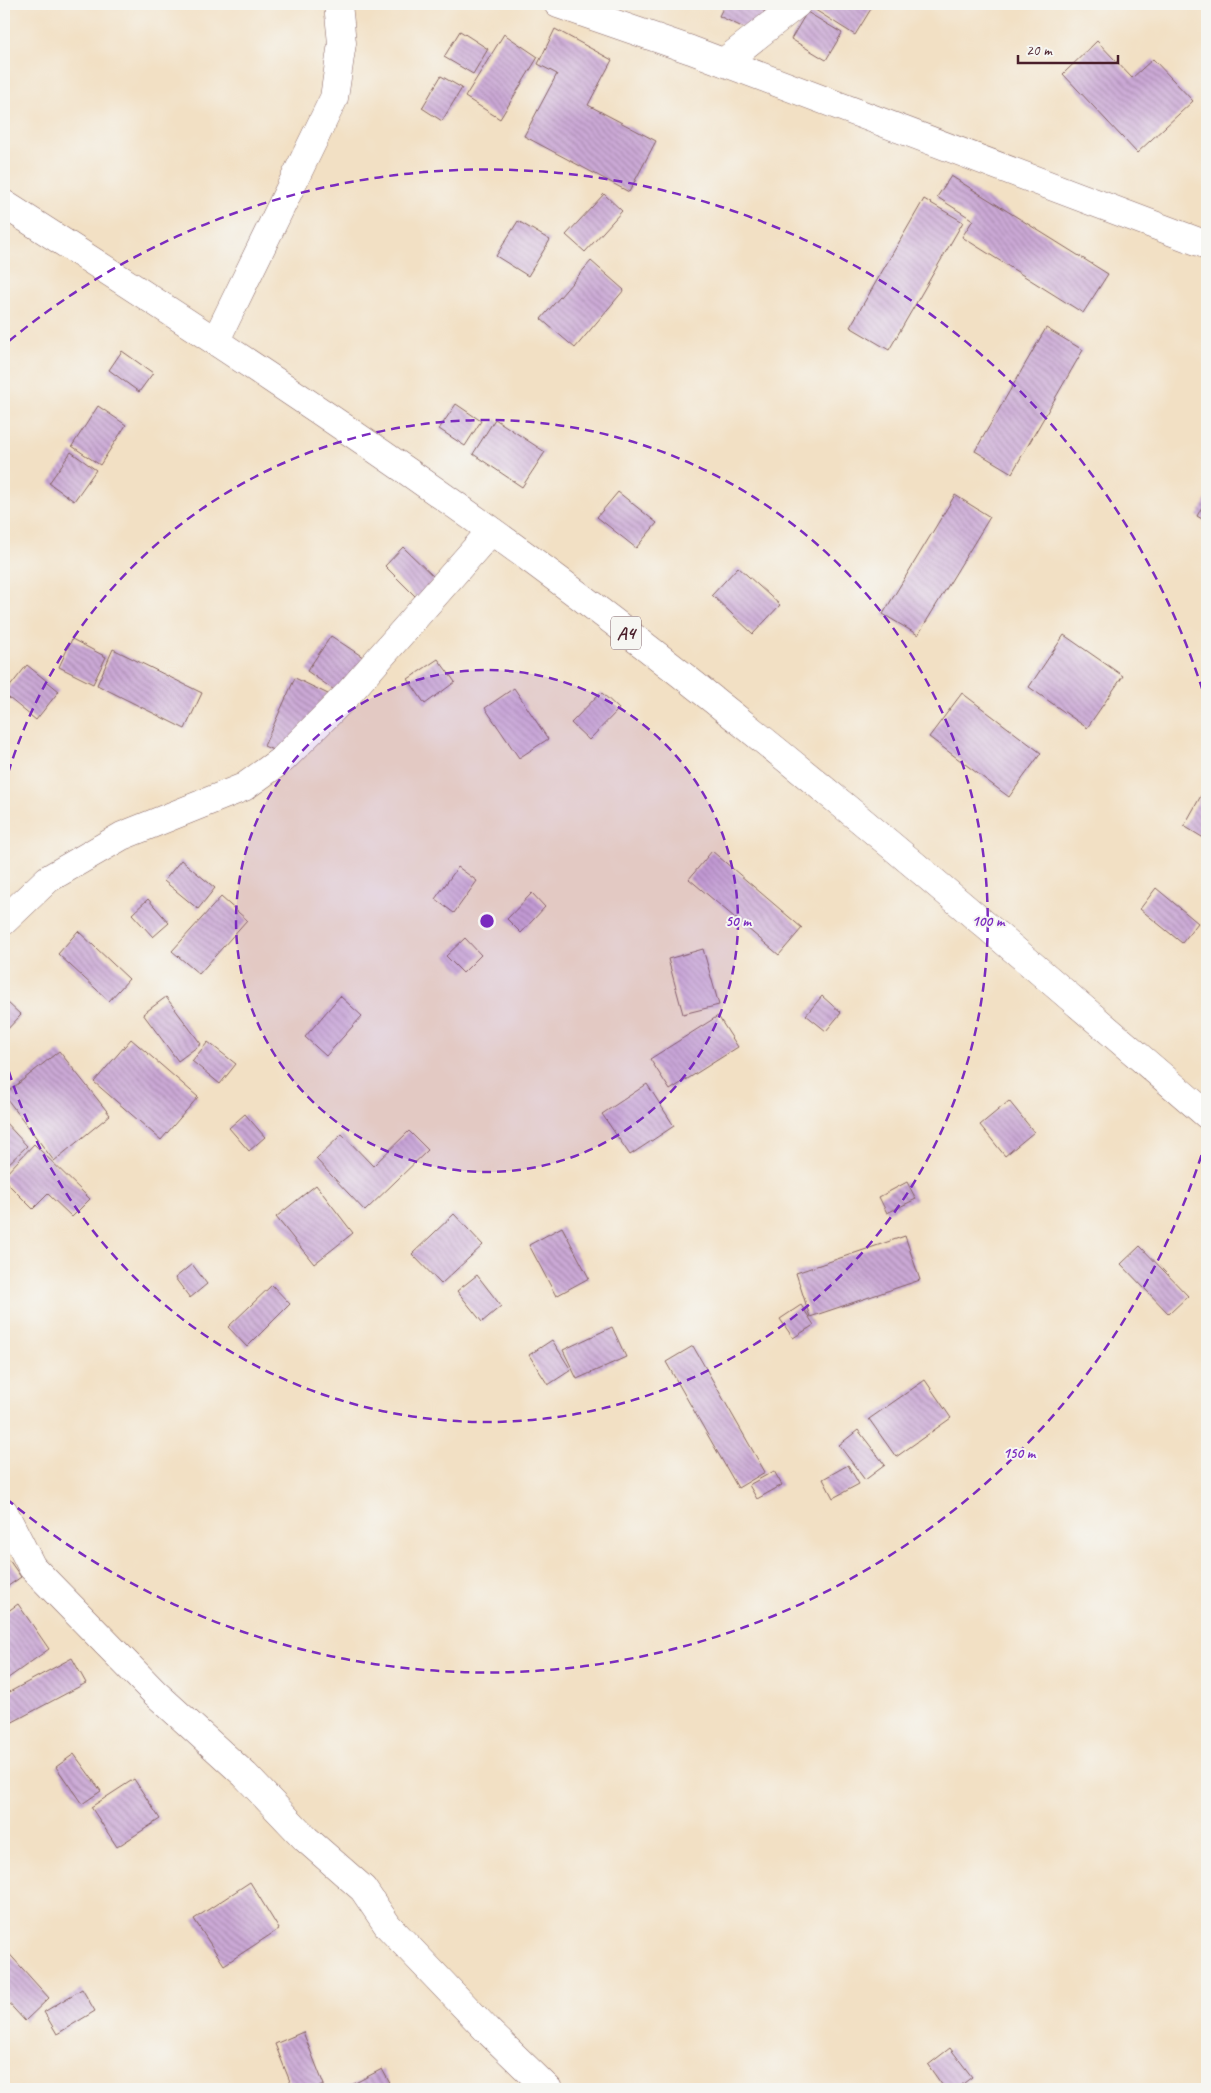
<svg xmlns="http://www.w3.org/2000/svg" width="1211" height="2093" font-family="Caveat,sans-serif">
	<defs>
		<pattern id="building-back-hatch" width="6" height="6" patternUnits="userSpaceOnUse" patternTransform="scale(1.25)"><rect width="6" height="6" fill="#cba9d6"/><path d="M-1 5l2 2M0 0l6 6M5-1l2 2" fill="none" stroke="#a789ae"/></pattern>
	</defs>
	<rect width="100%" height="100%" fill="#f6f6f2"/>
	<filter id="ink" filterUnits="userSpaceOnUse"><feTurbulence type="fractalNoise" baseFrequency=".02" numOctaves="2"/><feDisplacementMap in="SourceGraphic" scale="10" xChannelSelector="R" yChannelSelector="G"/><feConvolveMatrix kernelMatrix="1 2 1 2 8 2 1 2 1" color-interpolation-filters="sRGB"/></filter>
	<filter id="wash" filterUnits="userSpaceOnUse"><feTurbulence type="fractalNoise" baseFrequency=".0096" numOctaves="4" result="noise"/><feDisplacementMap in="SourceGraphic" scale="20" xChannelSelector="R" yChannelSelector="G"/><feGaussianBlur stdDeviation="1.12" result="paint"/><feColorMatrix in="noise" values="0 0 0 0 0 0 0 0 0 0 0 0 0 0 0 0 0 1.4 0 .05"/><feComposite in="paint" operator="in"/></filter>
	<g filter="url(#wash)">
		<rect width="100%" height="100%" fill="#f2e0c4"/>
		<g id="blocks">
			<g fill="url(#building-back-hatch)">
				<polygon points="725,4 749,4 769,13 759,35 719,16"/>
				<polygon points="811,4 874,4 855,35 809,6"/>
				<polygon points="807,12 842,33 826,60 791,39"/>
				<polygon points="555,29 612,60 588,105 656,141 629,192 524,136 557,74 538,64"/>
				<polygon points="460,31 488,49 473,74 444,57"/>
				<polygon points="504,34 538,57 500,119 465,97"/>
				<polygon points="1097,41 1132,78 1153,59 1193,101 1137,153 1063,74"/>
				<polygon points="441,76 462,88 442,121 422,108"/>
				<polygon points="951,176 1108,274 1083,313 962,237 973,220 937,197"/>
				<polygon points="604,194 622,211 585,252 566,235"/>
				<polygon points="924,199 963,222 889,350 850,327"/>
				<polygon points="518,221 550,240 528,276 496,256"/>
				<polygon points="591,261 624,290 575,348 541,319"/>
				<polygon points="1046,328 1083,350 1012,473 975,451"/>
				<polygon points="122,351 153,373 139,392 109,370"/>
				<polygon points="456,404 481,421 465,446 439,429"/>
				<polygon points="98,406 126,425 100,465 72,446"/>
				<polygon points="495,419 545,452 522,487 473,454"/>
				<polygon points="71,452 96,470 74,501 49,483"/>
				<polygon points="618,492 657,523 636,548 597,517"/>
				<polygon points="955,495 990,517 918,635 883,614"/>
				<polygon points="1207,498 1207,522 1197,516"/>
				<polygon points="403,547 436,579 417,598 385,566"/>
				<polygon points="738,567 780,605 753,634 712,595"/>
				<polygon points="1064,635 1123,676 1087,728 1029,687"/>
				<polygon points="331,636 375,665 350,701 307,671"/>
				<polygon points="72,639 106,657 93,684 59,667"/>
				<polygon points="113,649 202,693 185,729 97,685"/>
				<polygon points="438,659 455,682 425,704 408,679"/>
				<polygon points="27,665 59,691 36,720 4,694"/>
				<polygon points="295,678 328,694 297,761 264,746"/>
				<polygon points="514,688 548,739 519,758 485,708"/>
				<polygon points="601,692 619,709 589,740 571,723"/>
				<polygon points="962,693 1041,753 1009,797 929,737"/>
				<polygon points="1207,785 1207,840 1184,826"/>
				<polygon points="712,851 802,928 779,955 689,879"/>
				<polygon points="181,860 215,888 198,909 164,881"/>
				<polygon points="458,867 477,881 454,913 435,899"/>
				<polygon points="1156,888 1198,923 1182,943 1140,909"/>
				<polygon points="532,893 545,907 521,933 507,919"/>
				<polygon points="221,897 247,920 199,974 172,951"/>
				<polygon points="148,899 169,923 153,937 132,914"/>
				<polygon points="78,931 129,979 109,1001 58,954"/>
				<polygon points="465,938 481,955 463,973 446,956"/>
				<polygon points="703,949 719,1005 683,1014 668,959"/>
				<polygon points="340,996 362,1016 326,1056 305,1037"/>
				<polygon points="822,996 841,1013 826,1031 806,1015"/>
				<polygon points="166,997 201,1044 178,1061 143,1014"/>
				<polygon points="7,1002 21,1015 4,1033 4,1005"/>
				<polygon points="718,1016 738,1047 670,1090 650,1059"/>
				<polygon points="131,1039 198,1097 161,1140 94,1082"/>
				<polygon points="208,1042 236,1064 220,1084 192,1061"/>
				<polygon points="59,1051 110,1115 54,1161 4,1095"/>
				<polygon points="647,1084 674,1126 630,1155 602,1114"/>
				<polygon points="1009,1101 1034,1132 1005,1156 980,1125"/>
				<polygon points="245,1114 265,1137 249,1151 229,1128"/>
				<polygon points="4,1121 27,1146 4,1168"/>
				<polygon points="409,1131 428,1150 365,1211 316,1159 342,1134 373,1166"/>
				<polygon points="34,1144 90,1199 72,1217 48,1194 33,1209 4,1180 4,1176"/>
				<polygon points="907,1182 916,1199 887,1213 879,1197"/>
				<polygon points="316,1185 353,1233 314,1264 276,1217"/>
				<polygon points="454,1214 483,1245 441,1284 412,1254"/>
				<polygon points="562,1227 589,1278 556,1296 529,1245"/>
				<polygon points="905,1236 920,1280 810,1317 796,1273"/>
				<polygon points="1140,1246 1188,1296 1169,1314 1121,1264"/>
				<polygon points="192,1264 207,1284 190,1298 175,1278"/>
				<polygon points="477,1275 501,1306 482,1322 457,1291"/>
				<polygon points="272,1285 290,1304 247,1347 228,1327"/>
				<polygon points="801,1305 814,1325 793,1338 780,1319"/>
				<polygon points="612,1327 626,1357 577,1379 563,1350"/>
				<polygon points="552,1340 571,1370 548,1385 529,1355"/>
				<polygon points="693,1346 765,1472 738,1488 666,1362"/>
				<polygon points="925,1380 951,1418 896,1457 869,1419"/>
				<polygon points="858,1430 885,1465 865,1480 839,1445"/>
				<polygon points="848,1465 859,1484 833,1498 823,1479"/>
				<polygon points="774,1471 782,1485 757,1499 749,1485"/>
				<polygon points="9,1560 21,1577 4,1589 4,1564"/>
				<polygon points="18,1604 49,1649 4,1681 4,1614"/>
				<polygon points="72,1658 86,1683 7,1725 4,1719 4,1695"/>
				<polygon points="74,1754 101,1791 82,1804 56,1767"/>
				<polygon points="134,1779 160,1819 117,1847 91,1807"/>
				<polygon points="250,1882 279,1929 224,1965 194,1919"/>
				<polygon points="4,1948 49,1998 25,2021 4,1998"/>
				<polygon points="82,1989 95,2011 57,2034 44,2012"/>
				<polygon points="303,2032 324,2085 314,2089 293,2089 275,2044"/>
				<polygon points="950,2048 972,2077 956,2089 945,2089 928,2065"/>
				<polygon points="382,2069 393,2089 344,2089"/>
			</g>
		</g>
	</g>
	<g filter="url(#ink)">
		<use href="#blocks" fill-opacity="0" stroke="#856361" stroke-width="1"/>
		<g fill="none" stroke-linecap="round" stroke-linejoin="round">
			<defs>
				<g id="minor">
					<polyline points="558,4 691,50 1207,245"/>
					<polyline points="724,62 797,4"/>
					<polyline points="4,921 48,879 122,836 244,787 283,759 348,694 491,531"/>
					<polyline points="4,1512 32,1567 154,1692 245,1775 306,1839 363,1889 388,1926 488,2031 548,2089"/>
				</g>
				<polyline id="secondary" points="216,340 334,98 342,43 338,4"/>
				<path id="trunk" d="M 4,204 C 183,319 361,435 533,561 C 767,734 987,926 1207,1115"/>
			</defs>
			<use href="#minor" stroke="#856361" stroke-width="29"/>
			<use href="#secondary" stroke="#856361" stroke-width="29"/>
			<use href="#trunk" stroke="#856361" stroke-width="29"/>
			<use href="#minor" stroke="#fff" stroke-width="28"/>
			<use href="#secondary" stroke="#fff" stroke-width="28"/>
			<use href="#trunk" stroke="#fff" stroke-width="28"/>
		</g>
	</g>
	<circle cx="487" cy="921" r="251" fill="#7b2cbf" fill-opacity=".12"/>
	<g fill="none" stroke="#7b2cbf" stroke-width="2.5" stroke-dasharray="9 6">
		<circle cx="487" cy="921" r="251"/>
		<path d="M4 787A501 501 0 1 1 4 1055"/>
		<path d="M1206 1141A752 752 0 0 1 9 1501M9 341A752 752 0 0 1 1206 701"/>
	</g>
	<g text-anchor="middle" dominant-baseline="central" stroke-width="4" stroke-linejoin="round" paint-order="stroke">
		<rect fill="#f6f6f2" stroke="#7e6067" stroke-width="1" x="611" y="616.5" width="30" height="33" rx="4"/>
		<g font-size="19" font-weight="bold" fill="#4a1f2b">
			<text x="626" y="633">A4</text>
		</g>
	</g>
	<circle cx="487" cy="921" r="8" fill="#7b2cbf" stroke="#f6f6f2" stroke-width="2.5"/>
	<g font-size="15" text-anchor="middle" font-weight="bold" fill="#7b2cbf" stroke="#f6f6f2" stroke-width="4" stroke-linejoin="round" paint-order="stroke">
		<text x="738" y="926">50 m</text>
		<text x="988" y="926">100 m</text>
		<text x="1019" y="1458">150 m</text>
	</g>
	<rect width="1211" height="2093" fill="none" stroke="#f6f6f2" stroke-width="20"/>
	<path d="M1018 55v8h100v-8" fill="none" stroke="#4a1f2b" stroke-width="2.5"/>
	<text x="1026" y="55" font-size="15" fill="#4a1f2b" stroke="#f6f6f2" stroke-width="4" paint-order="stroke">20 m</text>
</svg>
